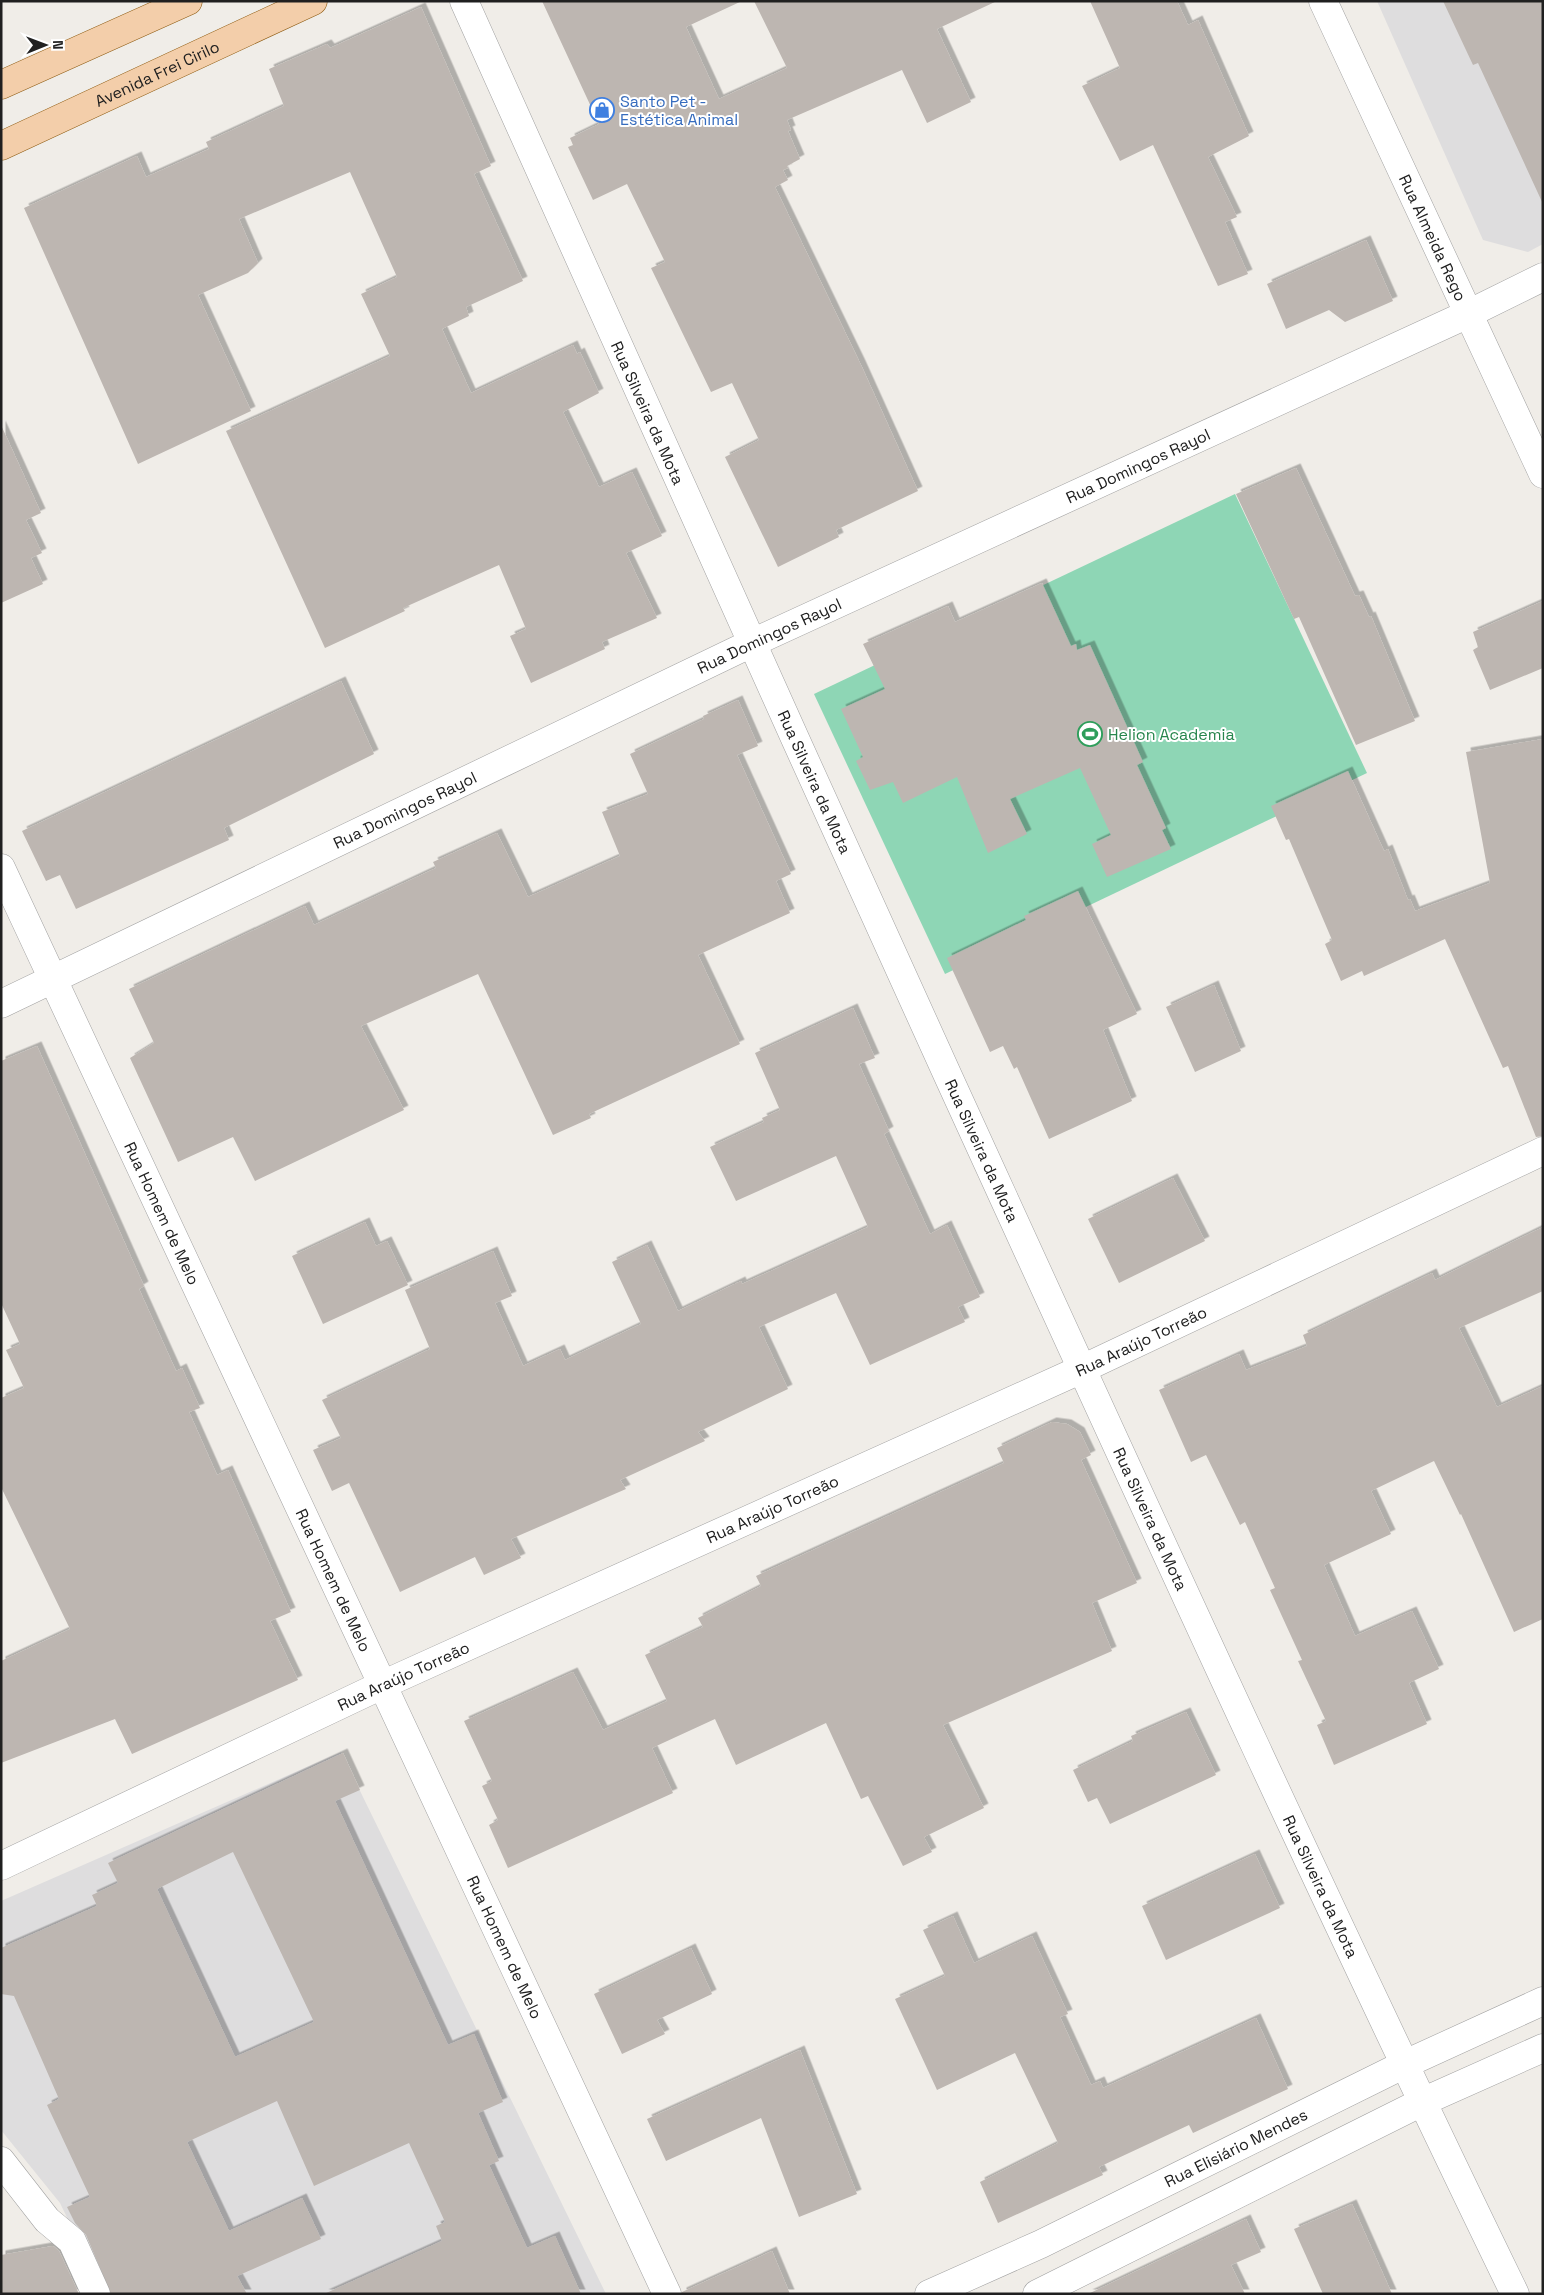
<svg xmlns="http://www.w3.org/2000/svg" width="1544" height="2295" font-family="'Space Grotesk',sans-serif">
	<defs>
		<filter id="shadow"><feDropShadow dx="4.5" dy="-4.5" stdDeviation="0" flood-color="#0004"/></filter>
	</defs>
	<rect width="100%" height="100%" fill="#f0ede8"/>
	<g fill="#deddde">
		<polygon points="1377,1 1543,1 1543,244 1528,252 1483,240"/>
		<polygon points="341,1752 606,2294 104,2294 60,2203 1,2130 1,1901"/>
	</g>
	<polygon fill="#8ed6b5" points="1235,494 1367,773 945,974 814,694"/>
	<g fill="#bdb6b1" fill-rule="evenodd" filter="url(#shadow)">
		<polygon points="542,1 742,1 686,27 719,99 787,68 754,1 997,1 937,29 971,102 927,123 902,70 787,120 791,130 788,131 800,159 787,166 788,168 783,170 788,180 775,187 861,365 918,491 836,530 839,537 778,567 725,457 759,440 732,383 711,392 651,268 665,262 627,184 593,200 568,147 573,145 570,138 599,124"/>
		<polygon points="1090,1 1177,1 1188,25 1198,20 1249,136 1208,157 1237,217 1225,222 1248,274 1218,286 1153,145 1120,161 1082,86 1120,68"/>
		<polygon points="1443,1 1543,1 1543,204 1478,63 1473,65"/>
		<polygon points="421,7 491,166 474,174 523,281 466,307 469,316 442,329 471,393 573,345 577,354 580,352 599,393 563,412 599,487 632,472 662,536 626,553 657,618 602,642 605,649 531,683 510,636 526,629 499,565 403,608 405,611 325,648 226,431 390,356 361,294 397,277 350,172 239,219 258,263 248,273 198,295 251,411 138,464 24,208 137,156 146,177 209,149 206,142 284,106 269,69 327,44 330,48"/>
		<polygon points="1366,240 1393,301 1345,322 1329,310 1286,329 1267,284"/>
		<polygon points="1,425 41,513 26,520 42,553 31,558 43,584 1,603"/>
		<polygon points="1296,468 1355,596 1359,595 1369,617 1371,616 1415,721 1356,745 1299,617 1294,619 1236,494"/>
		<polygon points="1042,583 1071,646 1076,644 1077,650 1090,645 1143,762 1137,765 1166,828 1162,830 1171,849 1107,877 1092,844 1111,835 1080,768 1010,799 1027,834 988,853 957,777 903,803 893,782 870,790 856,761 863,757 841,709 885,689 863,644 948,606 955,622"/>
		<polygon points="1543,601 1543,668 1490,690 1473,650 1478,647 1473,632"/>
		<polygon points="341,681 374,754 224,828 229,840 76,909 60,875 46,881 22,831"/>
		<polygon points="738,700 758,746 737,755 791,874 776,881 790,913 698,955 740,1044 589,1114 591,1118 553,1135 478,974 361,1026 404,1110 255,1181 233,1137 178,1162 130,1058 154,1043 129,989 305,906 314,925 436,868 433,862 497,833 528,897 620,856 602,812 648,794 630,754 704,719 703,716"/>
		<polygon points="1543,739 1543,1136 1536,1137 1508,1066 1503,1068 1445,939 1364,976 1362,971 1341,981 1325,944 1332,940 1289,839 1286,840 1271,806 1348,771 1384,851 1388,849 1408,900 1410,899 1415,911 1490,883 1466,752"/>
		<polygon points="1078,891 1137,1014 1103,1030 1132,1101 1049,1139 1017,1067 1014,1069 1003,1046 990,1052 947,958 1026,920 1024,916"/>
		<polygon points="1214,985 1241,1051 1195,1072 1166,1007"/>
		<polygon points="853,1008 875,1058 859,1064 889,1131 884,1134 930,1234 947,1225 980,1297 958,1307 965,1322 870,1365 836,1293 759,1327 788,1389 698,1432 705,1441 620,1480 626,1489 511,1539 521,1558 484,1575 475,1557 400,1592 349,1483 332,1491 313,1450 341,1438 322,1400 430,1349 405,1290 493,1251 512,1296 495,1303 523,1366 560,1349 565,1360 641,1324 612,1262 647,1245 678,1311 741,1281 742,1284 868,1227 836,1156 736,1201 710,1147 764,1122 762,1118 780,1110 755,1053"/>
		<polygon points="37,1046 144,1286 139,1289 176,1371 182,1368 200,1408 189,1412 217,1475 228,1470 291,1612 270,1621 298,1680 132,1754 115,1719 1,1763 1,1661 70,1629 1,1487 1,1398 24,1388 6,1350 20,1344 1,1303 1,1061"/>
		<polygon points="1173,1178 1205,1241 1119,1283 1088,1219"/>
		<polygon points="365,1222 376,1246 387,1241 408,1285 323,1324 292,1256"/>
		<polygon points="1543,1227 1543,1291 1459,1328 1497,1407 1543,1386 1543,1619 1514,1632 1461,1514 1460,1515 1434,1461 1371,1491 1391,1534 1324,1565 1355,1636 1412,1611 1439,1669 1409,1683 1427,1724 1334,1765 1317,1725 1326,1721 1298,1661 1302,1660 1270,1590 1275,1588 1245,1522 1240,1525 1206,1455 1191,1462 1159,1390 1239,1354 1246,1370 1307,1346 1303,1335 1432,1273 1435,1280"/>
		<polygon points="1052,1422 1067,1424 1080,1432 1091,1455 1081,1460 1137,1583 1092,1603 1112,1651 943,1725 984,1808 924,1837 932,1852 903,1866 868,1796 861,1799 826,1723 736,1765 715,1719 652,1748 673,1793 508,1868 489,1825 498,1820 482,1786 492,1781 464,1721 573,1672 603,1730 667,1701 645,1655 703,1627 698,1618 761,1586 756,1576 1004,1463 997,1448"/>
		<polygon points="1186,1712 1216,1775 1110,1824 1097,1798 1088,1802 1073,1770 1133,1741 1131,1736"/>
		<path d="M 343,1753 L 360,1790 L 335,1801 L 448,2045 L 474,2034 L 503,2102 L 478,2113 L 499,2161 L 489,2165 L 527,2248 L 555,2236 L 581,2294 L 324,2294 L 442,2241 L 436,2226 L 445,2222 L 409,2143 L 314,2186 L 277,2101 L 187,2142 L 229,2231 L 302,2198 L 321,2239 L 237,2276 L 247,2294 L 111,2294 L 86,2235 L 75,2223 L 67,2207 L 90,2197 L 47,2105 L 59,2099 L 14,1996 L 1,1994 L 1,1948 L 97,1906 L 92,1895 L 118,1883 L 108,1863 ZM 233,1852 L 314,2022 L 235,2057 L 157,1889 Z"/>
		<polygon points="1255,1854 1280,1908 1166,1960 1142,1906"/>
		<polygon points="953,1916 974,1963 1032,1936 1068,2014 1060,2017 1091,2085 1100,2081 1103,2088 1256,2018 1288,2089 1193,2133 1189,2125 1099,2167 1103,2175 998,2223 980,2182 1058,2143 1015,2053 937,2090 895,1999 945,1976 923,1930"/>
		<polygon points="691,1948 712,1994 657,2020 665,2034 622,2054 594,1994"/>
		<polygon points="800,2050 857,2194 799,2217 761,2118 666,2161 647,2119"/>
		<polygon points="1352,2204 1392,2294 1323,2294 1294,2229"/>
		<polygon points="1246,2219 1261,2252 1231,2265 1245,2294 1088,2294"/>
		<polygon points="53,2246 59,2251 79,2294 1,2294 1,2255"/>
		<polygon points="772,2251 790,2294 682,2294 682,2292"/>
	</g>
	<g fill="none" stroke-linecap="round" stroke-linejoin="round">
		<defs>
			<g id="minor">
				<path id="s1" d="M 464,1 C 623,361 786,718 948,1076 C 1134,1483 1319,1891 1515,2294"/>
				<path id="s2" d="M 1323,1 L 1543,474"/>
				<path id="s3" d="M 1,868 L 667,2294"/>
				<path id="s4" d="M 1,1004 L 752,643 L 1468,314 L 1543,277"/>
				<path id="s5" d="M 1,1866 L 382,1685 L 1082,1369 L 1543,1151"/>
				<polyline points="1,2161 47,2220 72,2241 96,2294"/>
				<path id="s6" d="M 929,2294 L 1041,2244 L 1403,2065 L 1543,2001"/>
				<polyline points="1037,2294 1422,2102 1543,2048"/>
			</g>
			<g id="major">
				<polyline points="1,85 188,1"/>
				<path id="s7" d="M 1,146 L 313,1"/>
			</g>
		</defs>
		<use href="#minor" stroke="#a1a1a1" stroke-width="29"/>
		<use href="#major" stroke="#8d5a10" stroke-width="29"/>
		<use href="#minor" stroke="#fff" stroke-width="28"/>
		<use href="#major" stroke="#f3ceaa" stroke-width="28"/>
	</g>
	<defs>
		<symbol id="shop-ring" viewBox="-11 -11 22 22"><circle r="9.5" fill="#fff" stroke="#3f7fe0" stroke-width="1.5"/><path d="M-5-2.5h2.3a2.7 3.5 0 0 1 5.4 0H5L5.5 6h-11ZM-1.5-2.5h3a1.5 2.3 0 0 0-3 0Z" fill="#3f7fe0"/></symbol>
		<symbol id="stadium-ring" viewBox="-11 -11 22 22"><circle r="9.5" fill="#fff" stroke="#2e9e5b" stroke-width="1.5"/><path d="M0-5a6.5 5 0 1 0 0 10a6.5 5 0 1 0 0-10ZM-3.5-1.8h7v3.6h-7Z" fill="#2e9e5b"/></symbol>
	</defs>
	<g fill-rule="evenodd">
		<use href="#shop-ring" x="588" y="96" width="28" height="28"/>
		<use href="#stadium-ring" x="1076" y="720" width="28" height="28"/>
	</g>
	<g text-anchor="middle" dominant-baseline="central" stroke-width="4" stroke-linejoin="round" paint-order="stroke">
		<g font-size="16" fill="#202020" stroke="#fff">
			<text stroke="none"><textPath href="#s7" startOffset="172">Avenida Frei Cirilo</textPath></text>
			<text stroke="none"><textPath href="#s2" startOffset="261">Rua Almeida Rego</textPath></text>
			<text stroke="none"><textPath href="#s1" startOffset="451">Rua Silveira da Mota</textPath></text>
			<text stroke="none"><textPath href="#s4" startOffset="1258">Rua Domingos Rayol</textPath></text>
			<text stroke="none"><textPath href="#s4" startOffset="852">Rua Domingos Rayol</textPath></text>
			<text stroke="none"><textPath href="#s1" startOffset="856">Rua Silveira da Mota</textPath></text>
			<text stroke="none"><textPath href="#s4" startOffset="448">Rua Domingos Rayol</textPath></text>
			<text stroke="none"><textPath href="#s1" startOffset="1261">Rua Silveira da Mota</textPath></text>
			<text stroke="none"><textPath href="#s3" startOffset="381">Rua Homem de Melo</textPath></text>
			<text stroke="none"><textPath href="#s5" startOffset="1255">Rua Araújo Torreão</textPath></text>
			<text stroke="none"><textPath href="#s5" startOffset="850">Rua Araújo Torreão</textPath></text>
			<text stroke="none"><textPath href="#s1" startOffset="1666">Rua Silveira da Mota</textPath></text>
			<text stroke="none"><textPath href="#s3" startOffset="786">Rua Homem de Melo</textPath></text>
			<text stroke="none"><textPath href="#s5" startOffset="445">Rua Araújo Torreão</textPath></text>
			<text stroke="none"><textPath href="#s1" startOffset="2071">Rua Silveira da Mota</textPath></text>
			<text stroke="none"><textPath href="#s3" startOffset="1191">Rua Homem de Melo</textPath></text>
			<text stroke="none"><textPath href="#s6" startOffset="340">Rua Elisiário Mendes</textPath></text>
		</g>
		<g font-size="16" fill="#366cbe" stroke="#fff" text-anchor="start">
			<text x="620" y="101">Santo Pet -<tspan x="620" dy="18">Estética Animal</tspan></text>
		</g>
		<g font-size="16" fill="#27864d" stroke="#fff" text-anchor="start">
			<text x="1108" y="734">Helion Academia</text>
		</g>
	</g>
	<rect width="1544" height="2295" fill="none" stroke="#202020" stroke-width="5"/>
	<g transform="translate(45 45) rotate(89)" stroke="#ffffff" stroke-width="4" paint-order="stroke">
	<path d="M0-4L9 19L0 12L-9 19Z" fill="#202020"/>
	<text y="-8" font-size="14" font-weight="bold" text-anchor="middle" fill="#202020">N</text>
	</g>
</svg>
